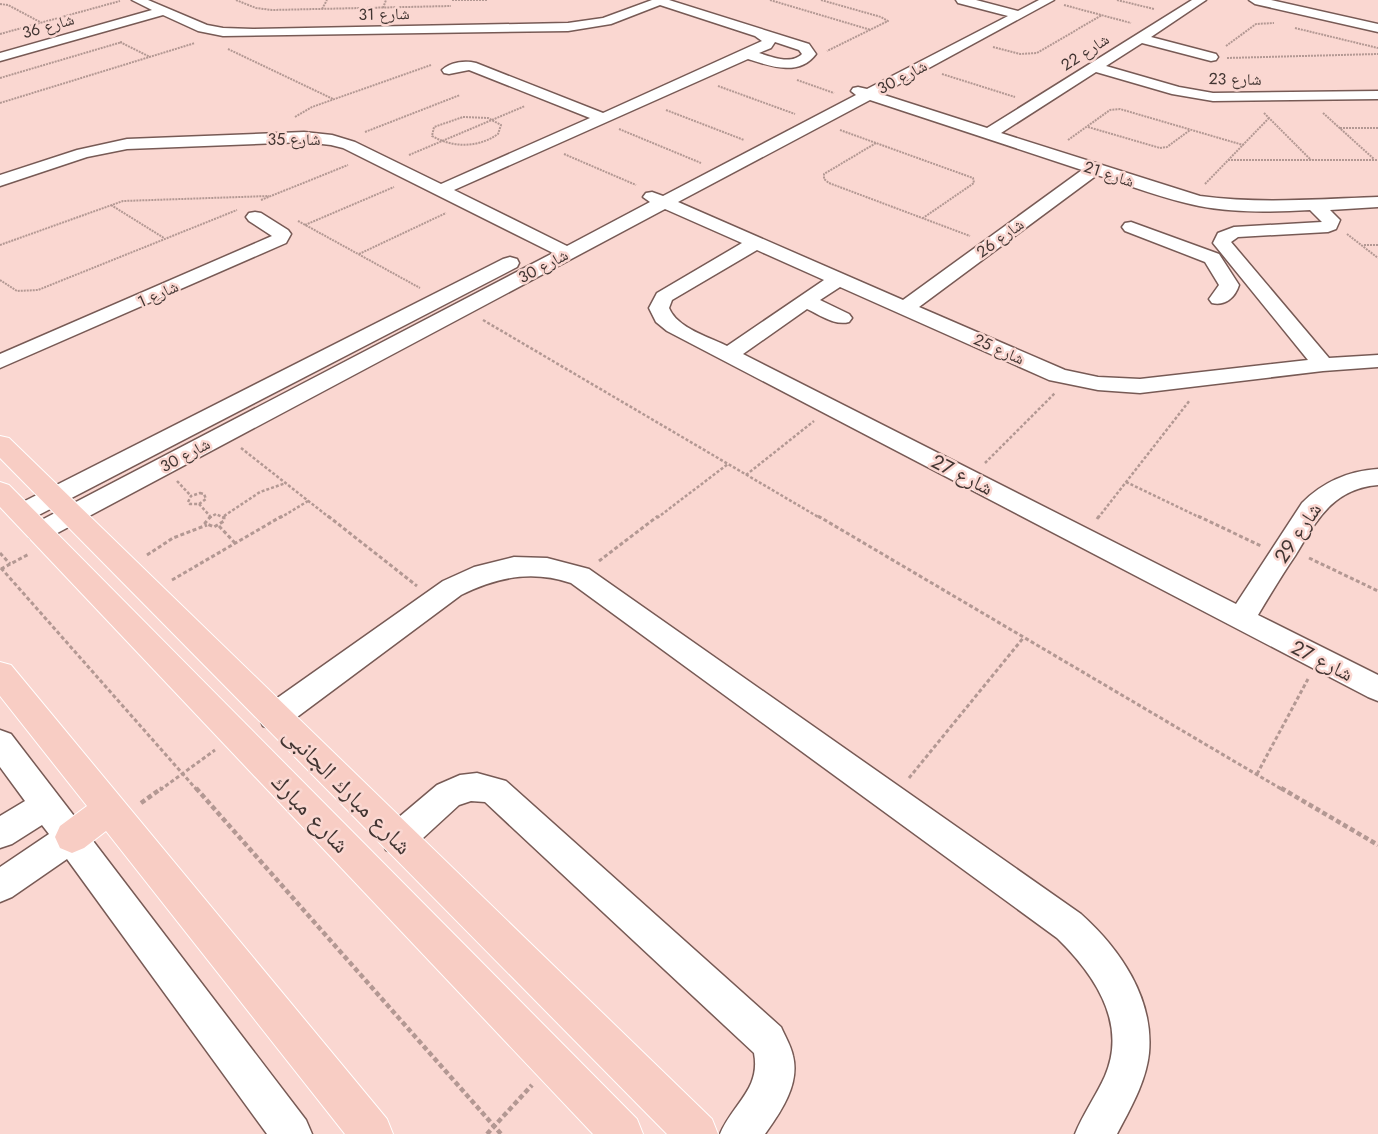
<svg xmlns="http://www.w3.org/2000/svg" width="1378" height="1134" font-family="Jost,'Noto Naskh Arabic',sans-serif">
	<rect width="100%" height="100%" fill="#fad7d1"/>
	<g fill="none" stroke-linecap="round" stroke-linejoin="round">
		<defs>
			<g id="minor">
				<path d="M 132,0 L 148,0 L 207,25 L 223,28 L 253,29 L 568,23 L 603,18 L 652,0 L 669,0 L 809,44 L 816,54 C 799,77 770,66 748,59 L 454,190 L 567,246 L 650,202 L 643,197 L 646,193 L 652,192 L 663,196 L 856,95 L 851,91 L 853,88 L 858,87 L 867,89 L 1008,16 L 958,3 L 956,0 L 976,0 L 1018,11 L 1039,0 L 1054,0 L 881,94 L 987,128 L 1192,0 L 1206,0 L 1151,37 L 1216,54 L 1218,57 L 1216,60 L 1211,61 L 1142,43 L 1106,66 L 1179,87 L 1213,93 L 1378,91 L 1378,99 L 1213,101 L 1172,94 L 1096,72 L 1001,133 L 1200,196 C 1260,204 1318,199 1378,197 L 1378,207 L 1330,210 L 1340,220 L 1336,229 L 1328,232 L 1238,237 L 1231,242 L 1329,358 L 1378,355 L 1378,367 L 1323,371 L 1140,393 L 1098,390 L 1049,380 L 840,287 L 820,300 L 849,314 L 852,318 L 849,322 C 835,326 820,315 807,309 L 743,354 L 1236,604 L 1302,503 C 1323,482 1348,471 1378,469 L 1378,485 C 1332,489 1317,520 1295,556 C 1282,575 1270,595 1258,615 L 1378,675 L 1378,701 L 1368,697 L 667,331 L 656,322 L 649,308 L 657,293 L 742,243 L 665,209 L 48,538 L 39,541 L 30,538 L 26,532 L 30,526 L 553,253 L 343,148 L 331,145 L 304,142 L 127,149 L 87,157 L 0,186 L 0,175 L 77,150 L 127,139 L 304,132 L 332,135 L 355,142 L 441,184 L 590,118 L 469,70 L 449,74 L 444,73 L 442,70 C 450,62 465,60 476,63 L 603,113 L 762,41 L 755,36 L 660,5 L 611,24 L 568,31 L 223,36 L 198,31 L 163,15 L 0,61 L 0,53 L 152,10 ZM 775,42 L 799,50 L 802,54 C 791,65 772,57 759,53 L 771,48 ZM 870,100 L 1082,170 L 903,300 L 678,202 ZM 1097,175 C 1131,186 1164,199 1199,206 C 1235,213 1273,212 1310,210 L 1322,222 L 1234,227 L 1218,233 L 1213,243 L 1308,360 L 1140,379 L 1098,377 L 1065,370 L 919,307 ZM 757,250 L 824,280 L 727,346 C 709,337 677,328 669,308 L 672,300 Z"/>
				<polygon points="1249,0 1271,0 1378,24 1378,32 1255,4"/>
				<polygon points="255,212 261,213 288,230 291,234 286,243 0,368 0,354 272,236 249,221 246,217 249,213"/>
				<path d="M 1131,222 L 1219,254 L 1239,285 C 1235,298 1225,306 1212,303 L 1209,299 L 1219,285 L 1205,262 L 1125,231 L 1122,227 L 1125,223 Z"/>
				<polygon points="510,257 517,259 519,263 517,267 31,519 22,522 13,519 10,513 13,507 503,259"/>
				<path d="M 514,557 L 547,558 L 589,569 L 1081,914 C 1120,949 1154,998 1149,1053 C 1146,1082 1130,1109 1117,1134 L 1075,1134 C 1083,1114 1096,1096 1105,1076 C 1128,1023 1094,974 1057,938 L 571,583 C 532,570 497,577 461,595 L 285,726 L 274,729 L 263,726 L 259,717 L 263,708 L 443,581 L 474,567 Z"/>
				<polygon points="0,730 11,734 81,825 84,826 87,833 306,1120 312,1134 267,1134 67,859 12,897 0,902 0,867 49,834 42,825 12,844 0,848 0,816 25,801 0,767"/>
				<path d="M 477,773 L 506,781 L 781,1027 C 785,1036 791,1046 793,1056 C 800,1084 781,1112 765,1134 L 720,1134 C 733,1103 761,1089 754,1053 L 485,802 L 471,801 L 459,805 L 410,850 L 398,854 L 386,850 L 382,839 L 386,828 L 437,785 L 460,775 Z"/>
			</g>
			<g id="major">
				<polygon points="0,436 9,438 712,1119 718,1134 667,1134 0,458"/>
				<polygon points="0,482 9,485 637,1119 643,1134 593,1134 0,507"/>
				<polygon points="0,662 11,665 387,1119 393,1134 345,1134 106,831 84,848 72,853 60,848 55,837 60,826 87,806 0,696"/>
			</g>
		</defs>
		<use href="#minor" stroke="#775a55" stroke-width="3"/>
		<use href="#major" stroke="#fff" stroke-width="2"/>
		<g stroke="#b39893" stroke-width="2" stroke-dasharray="2 1" stroke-linecap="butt">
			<polyline points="236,0 256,8 272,10 451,6"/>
			<polyline points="452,0 488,0"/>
			<polyline points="770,0 871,30"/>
			<polyline points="821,0 881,17 888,21 827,51"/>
			<polyline points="1117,0 1154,9"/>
			<polyline points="0,4 8,5 40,22"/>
			<polyline points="1064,5 1131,23"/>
			<polyline points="383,8 386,0"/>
			<polyline points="322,9 327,0"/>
			<polyline points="1295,28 1378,48"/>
			<polyline points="0,34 120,1"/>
			<polyline points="120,42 150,57"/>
			<polyline points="1226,46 1256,24 1274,23"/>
			<polyline points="993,47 1020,54 1037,53 1102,15"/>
			<polyline points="228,49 333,99"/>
			<polyline points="1227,58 1378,54"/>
			<polyline points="942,74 1015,97"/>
			<polyline points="0,78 122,42"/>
			<polyline points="797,80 834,93"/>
			<polyline points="718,86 795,114"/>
			<polyline points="0,103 195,43"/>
			<polyline points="666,110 744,140"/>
			<polyline points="1264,113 1311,160"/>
			<polyline points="1323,113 1374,159"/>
			<polyline points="295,117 312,107 431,65"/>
			<path d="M 463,117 L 488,118 L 501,125 L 498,134 C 478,148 453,148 432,136 L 434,127 Z"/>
			<polyline points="1088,127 1160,148 1167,147 1190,130"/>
			<polyline points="1340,128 1378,128"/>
			<polyline points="619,129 701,163"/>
			<polyline points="840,130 973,178 974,183 923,218"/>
			<polyline points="365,132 460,95"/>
			<polyline points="1068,140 1110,110 1120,109 1243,145"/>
			<polyline points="876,143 824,174 824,179 829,183 970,236"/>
			<polyline points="564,154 636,185"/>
			<polyline points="409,155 525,106"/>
			<polyline points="1228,160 1378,160"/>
			<polyline points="1205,184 1269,118"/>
			<polyline points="261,200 348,165"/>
			<polyline points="111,205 164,238"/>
			<polyline points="298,221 420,288"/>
			<polyline points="305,225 394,187"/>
			<polyline points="1347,234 1378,258"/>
			<polyline points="0,245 123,201 269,196"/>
			<polyline points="1364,245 1378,245"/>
			<polyline points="359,254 446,213"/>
			<polyline points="0,280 17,291 38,290 237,210"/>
		</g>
		<g stroke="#b39893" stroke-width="2.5" stroke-dasharray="3 2" stroke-linecap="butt">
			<polyline points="483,320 820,518"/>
			<polyline points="241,448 330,518"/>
			<polyline points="985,463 1055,393"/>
			<polyline points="746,475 814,421"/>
			<polyline points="177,481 191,496"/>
			<polyline points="1126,482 1201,518"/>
			<polygon points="200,493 204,494 206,499 199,504 190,504 188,502 191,496"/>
			<polyline points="199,504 210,516"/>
			<polyline points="224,516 260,492 286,483"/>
			<polyline points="209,518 216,514 224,518"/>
			<polyline points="280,518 308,501"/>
			<polyline points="657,518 728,464"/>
			<polyline points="1098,518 1190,400"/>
		</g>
		<g stroke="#b39893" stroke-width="3" stroke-dasharray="4 2.5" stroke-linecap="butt">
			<polyline points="211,516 205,523 214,527 224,521 224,516"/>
			<polyline points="328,516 417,586"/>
			<polyline points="818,516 1283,790"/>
			<polyline points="1198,516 1261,546"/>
			<polyline points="1097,519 1099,516"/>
			<polyline points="219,526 235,543"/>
			<polyline points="0,553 10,564"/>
			<polyline points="147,555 173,538 207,525"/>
			<polyline points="1309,558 1378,591"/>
			<polyline points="599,561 658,516"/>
			<polyline points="1,568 197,790"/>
			<polyline points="1,569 29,554"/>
			<polyline points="172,580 282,516"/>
			<polyline points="1257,774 1308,679"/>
			<polyline points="909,778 1024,637"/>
			<polyline points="160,790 215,750"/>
		</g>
		<g stroke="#b39893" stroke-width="4.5" stroke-dasharray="5 3" stroke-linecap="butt">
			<polyline points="196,788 501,1134"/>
			<polyline points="1281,788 1378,845"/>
			<polyline points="141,803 162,788"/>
			<polyline points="487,1134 532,1085"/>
		</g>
		<use href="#minor" fill="#fff" fill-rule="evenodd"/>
		<use href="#major" fill="#f8cdc4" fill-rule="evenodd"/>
	</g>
	<g text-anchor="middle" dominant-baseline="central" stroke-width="5" stroke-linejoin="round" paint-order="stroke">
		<g font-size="16" fill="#423532" stroke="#fad7d1">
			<text transform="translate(384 14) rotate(-1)">شارع 31</text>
			<text transform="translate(48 26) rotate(-16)">شارع 36</text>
			<text transform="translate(1085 52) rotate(-33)">شارع 22</text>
			<text transform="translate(902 77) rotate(-28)">شارع 30</text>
			<text transform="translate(1235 79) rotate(1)">شارع 23</text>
			<text x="294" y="139">شارع 35</text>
			<text transform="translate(1109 174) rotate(18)">شارع 21</text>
			<text transform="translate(1000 238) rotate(-36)">شارع 26</text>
			<text transform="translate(543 266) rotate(-28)">شارع 30</text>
			<text transform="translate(158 294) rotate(-24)">شارع 1</text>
			<text transform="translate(999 349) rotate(24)">شارع 25</text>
			<text transform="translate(185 455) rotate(-28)">شارع 30</text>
		</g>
		<g font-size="20" fill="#423532" stroke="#fad7d1">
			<text transform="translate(962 475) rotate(27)">شارع 27</text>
			<text transform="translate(1298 533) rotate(-56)">شارع 29</text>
			<text transform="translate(1322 661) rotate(27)">شارع 27</text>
		</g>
		<g font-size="24" fill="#423532" stroke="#fad7d1">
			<text transform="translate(348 790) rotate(45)">شارع مبارك الجانبى</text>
			<text transform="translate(311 813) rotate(46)">شارع مبارك</text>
		</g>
	</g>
</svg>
